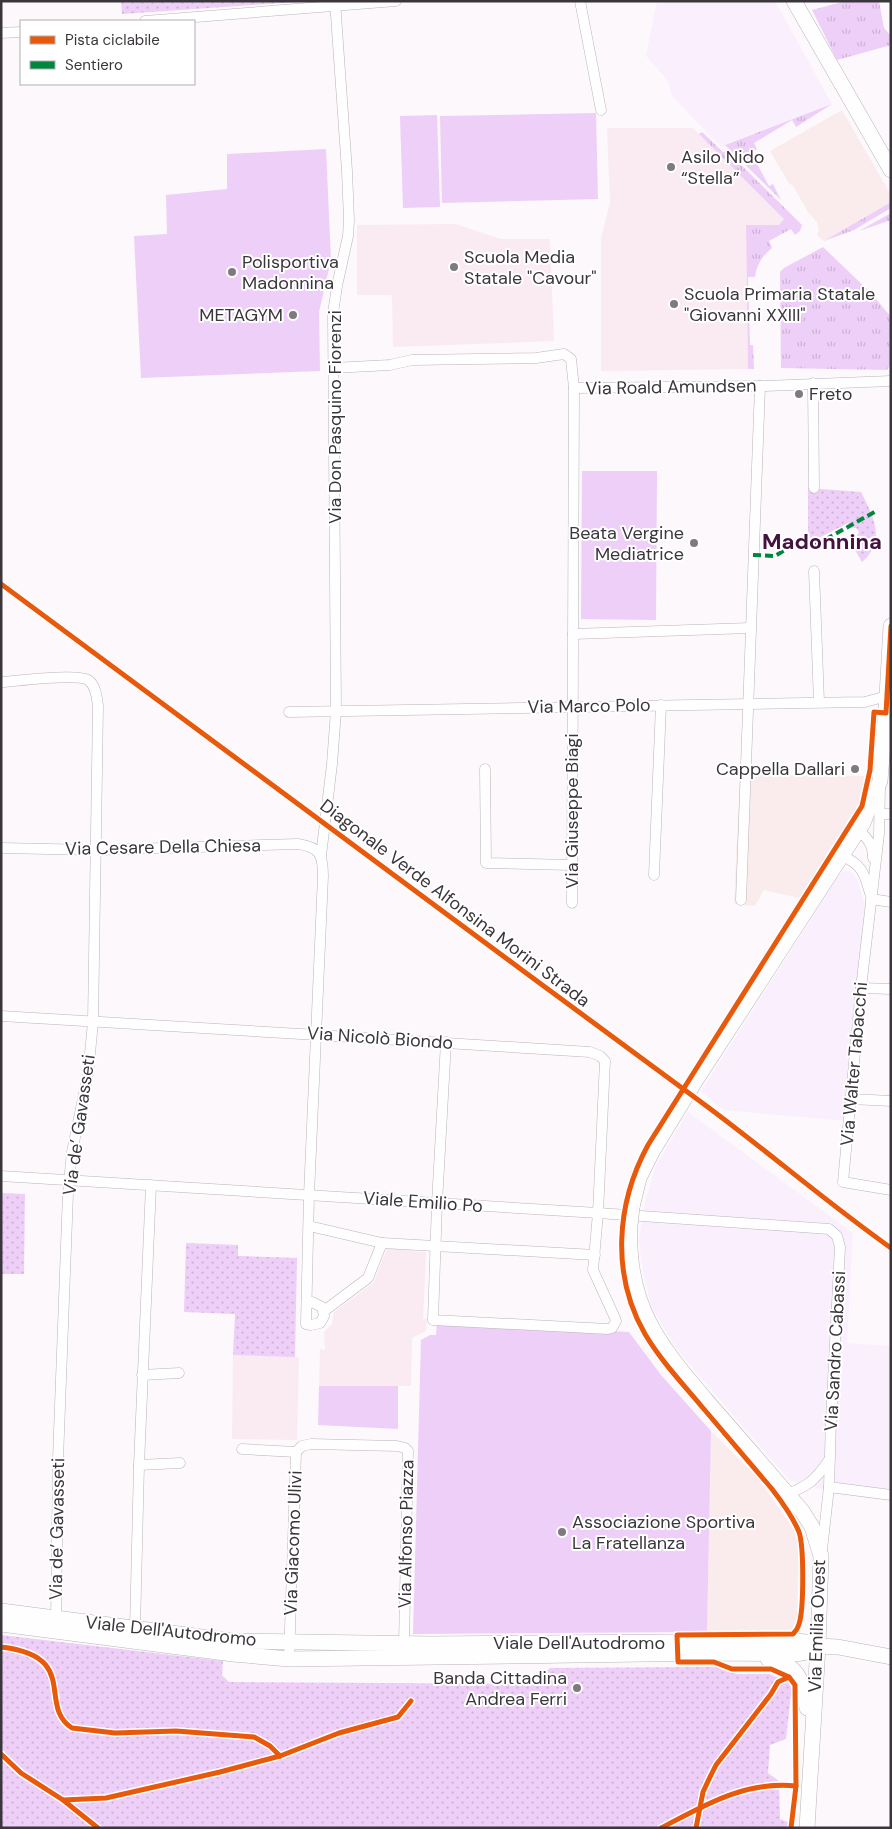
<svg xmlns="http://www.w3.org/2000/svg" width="892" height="1829" font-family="'DM Sans',sans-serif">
	<defs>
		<pattern id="grass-tufts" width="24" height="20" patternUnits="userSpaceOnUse" patternTransform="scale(1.25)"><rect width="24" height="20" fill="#eecff7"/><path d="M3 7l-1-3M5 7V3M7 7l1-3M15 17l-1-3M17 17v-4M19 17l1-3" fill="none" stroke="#cdb2d5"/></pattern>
		<pattern id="park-dots" width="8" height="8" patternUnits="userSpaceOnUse" patternTransform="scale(1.25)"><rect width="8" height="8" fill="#eecff7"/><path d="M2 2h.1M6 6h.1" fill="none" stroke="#cdb2d5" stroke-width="1.8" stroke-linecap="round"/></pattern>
	</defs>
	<rect width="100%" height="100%" fill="#fcf8fc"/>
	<g fill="#faecec">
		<polygon points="842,110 891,195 891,202 824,241 817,235 819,230 817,222 808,212 792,184 790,185 770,151"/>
		<polygon points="740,775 868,776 861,806 804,899 764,890 755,906 734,904"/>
		<polygon points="711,1431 757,1477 795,1531 799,1545 797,1626 791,1632 707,1632"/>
	</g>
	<g fill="#faf0fd">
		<polygon points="657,1 775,1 832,104 725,144 727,147 720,146 672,96 668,81 646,56"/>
		<polygon points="845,870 852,873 857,879 865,905 846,1121 723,1110 701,1091 839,875"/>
		<polygon points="688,1112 853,1233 847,1343 891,1346 891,1501 835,1494 789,1480 678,1351 664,1329 651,1305 643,1272 639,1240 641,1227 645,1202 656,1165"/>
	</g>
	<g fill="#f9ebf1">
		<polygon points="607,128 693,128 785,219 779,225 746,225 748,369 601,371 601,238 610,202"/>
		<polygon points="455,224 501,239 550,239 554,341 393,347 392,295 357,295 357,225"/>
		<polygon points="388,1247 411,1247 412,1251 426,1252 423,1319 427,1319 426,1331 412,1338 411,1386 319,1386 320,1349 325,1350 324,1332 332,1324 334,1312 373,1283"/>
		<polygon points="233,1355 299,1357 297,1440 232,1439"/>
	</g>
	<g fill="url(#grass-tufts)">
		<polygon points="846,1 879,1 884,28 891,36 891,45 837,60 812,10"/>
		<polygon points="832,104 796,127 792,120 754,143 757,149 751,153 769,186 773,184 781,200 725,145"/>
		<path d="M 702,132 L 723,152 L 729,153 L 802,225 L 800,231 L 795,235 L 791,229 L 769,241 L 772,248 C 762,256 757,264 755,277 L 748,277 L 750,345 L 753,345 L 754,369 L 748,369 L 746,225 L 779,225 L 784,219 L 699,134 Z"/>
		<polygon points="891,202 891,208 854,230 824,241"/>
		<polygon points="891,213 891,220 859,231"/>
		<polygon points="823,247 871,293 891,317 891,364 887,370 781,368 780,272 784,268"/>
	</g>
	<g fill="url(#park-dots)">
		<polygon points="121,1 311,1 122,14"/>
		<path d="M 808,488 L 861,492 C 873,516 887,540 862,562 L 852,545 L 852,539 L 857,536 L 859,532 L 856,528 L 852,528 L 848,523 L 811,542 L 808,533 Z"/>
		<polygon points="1,1193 25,1194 24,1274 1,1274"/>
		<polygon points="186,1243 238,1245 238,1256 297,1258 295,1357 233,1355 235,1314 184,1312"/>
		<polygon points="1,1635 223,1661 222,1675 229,1682 534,1684 550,1668 716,1667 737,1674 770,1674 792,1685 786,1739 770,1745 768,1773 779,1781 780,1819 788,1822 787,1828 1,1828"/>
	</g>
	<g fill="#eecff7">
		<polygon points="596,113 598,199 442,203 440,116"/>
		<polygon points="437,115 440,207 403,208 400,116"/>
		<polygon points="326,149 331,260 319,312 320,371 141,378 134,236 167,234 166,195 227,189 227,154"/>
		<polygon points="582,471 657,471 656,620 581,619"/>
		<polygon points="437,1321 629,1332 661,1375 711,1431 707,1632 413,1634 421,1340 430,1335 436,1335"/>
		<polygon points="319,1386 398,1386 398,1429 318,1425"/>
	</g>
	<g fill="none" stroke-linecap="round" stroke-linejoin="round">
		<defs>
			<g id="street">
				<polyline points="580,1 601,110"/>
				<polyline points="145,21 396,1"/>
				<polyline points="1,33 21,32"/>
				<polyline points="333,368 390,365 412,360 536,358 564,354 571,359 574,388 572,903"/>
				<polyline points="813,383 814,488"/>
				<polyline points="574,388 765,386 891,381"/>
				<polyline points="814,571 819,702"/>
				<polyline points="573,634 750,628"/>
				<path d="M 1,682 C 17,681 77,673 88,680 C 96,685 97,698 98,706 L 93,1022 L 88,1074 L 72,1152 L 68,1193 L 58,1459 L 56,1624"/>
				<polyline points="289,712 865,702 887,696"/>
				<polyline points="485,769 486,863 572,865"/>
				<polyline points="880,788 879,834 861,988 843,1182 891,1190"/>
				<polyline points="880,814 891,814"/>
				<path d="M 859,830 C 868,839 873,845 873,858"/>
				<path d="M 1,848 L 95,850 L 298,844 C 320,847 323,855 323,876 L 309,1195 L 306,1324 L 311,1325 L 320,1323 L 324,1316 L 322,1307 L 312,1302 L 307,1304"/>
				<polyline points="321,856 332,764 336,711 333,313 337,286 348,236 349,220 347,171 335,1"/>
				<path d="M 843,856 C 863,866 864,873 870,893"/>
				<polyline points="654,875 661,705"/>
				<polyline points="871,899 891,902"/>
				<polyline points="741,900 760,386"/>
				<polyline points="861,988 891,989"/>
				<path d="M 1,1016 C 197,1028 394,1039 590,1052 L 600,1056 L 605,1061 L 598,1213 L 593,1270 L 615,1318 L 616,1321 L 612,1328 L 608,1329 L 433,1320 L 437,1203 L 446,1042"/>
				<polyline points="851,1099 891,1101"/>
				<polyline points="1,1176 598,1213 829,1229 837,1236 840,1247 831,1420 829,1487 822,1550"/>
				<polyline points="309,1226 382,1243 595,1255"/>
				<polyline points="324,1311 368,1278 382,1243"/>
				<polyline points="142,1375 179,1373"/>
				<polyline points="242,1449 296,1452 289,1659"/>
				<polyline points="296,1452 302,1446 311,1444 397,1446 405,1448 408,1451 404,1644"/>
				<polyline points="139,1465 180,1463"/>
				<polyline points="829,1487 891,1495"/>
				<path d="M 787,1494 C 809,1486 816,1479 829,1460"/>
				<polyline points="135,1628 139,1465 151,1185"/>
			</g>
			<g id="secondary">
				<polyline points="794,1 891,170"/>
				<polyline points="632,1207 639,1178 653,1150 694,1083 863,823 880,781 887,696 891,626"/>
				<path d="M 630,1225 C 626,1308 661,1347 712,1407 C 742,1441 772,1476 802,1511 L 812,1527 L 821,1556 L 818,1646 L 807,1828"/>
				<polyline points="1,1611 233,1641 431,1644 795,1641 806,1642 818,1646 838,1647 891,1657"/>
				<polyline points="1,1624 233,1654 289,1659 715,1653 795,1654 807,1652 818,1646"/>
				<path d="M 768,1659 C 797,1663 804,1681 807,1708"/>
			</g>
		</defs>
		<use href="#street" stroke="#b8b5b9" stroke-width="11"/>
		<use href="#secondary" stroke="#b8b5b9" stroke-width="16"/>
		<use href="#street" stroke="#fffeff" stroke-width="10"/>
		<use href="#secondary" stroke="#fffeff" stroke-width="15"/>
		<defs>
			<polyline id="secondary-bridge" points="630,1225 632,1207"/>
		</defs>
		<use href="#secondary-bridge" stroke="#b8b5b9" stroke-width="16" stroke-linecap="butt"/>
		<use href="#secondary-bridge" stroke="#fffeff" stroke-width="15"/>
		<polyline stroke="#00873e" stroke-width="4" stroke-dasharray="8 4" stroke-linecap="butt" points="753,555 775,556 805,538 812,547 878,510"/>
		<defs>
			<g id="cycleway">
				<path d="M 1,584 C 234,756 467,930 701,1102 C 765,1149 826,1202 891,1248"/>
				<path d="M 1,1647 C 81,1656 37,1706 72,1728 L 115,1733 L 176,1731 L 254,1737 L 270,1746 L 280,1756"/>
				<polyline points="1,1754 21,1773 63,1800 98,1828"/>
				<polyline points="63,1800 106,1798 220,1772 280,1756 339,1733 398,1717 411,1701"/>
				<path d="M 661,1828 C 705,1805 744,1781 796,1786"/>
				<polyline points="696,1828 703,1792 710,1777 716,1765 771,1694 778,1682 789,1677"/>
				<path d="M 791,1828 L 796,1786 L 795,1685 L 789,1677 L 771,1669 L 732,1669 L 714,1662 L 678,1662 L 677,1635 L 793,1634 C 796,1631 798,1628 799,1624 C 804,1609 804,1546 799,1532 C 793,1517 782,1502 772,1489 C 749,1462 726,1435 703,1408 C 683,1384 661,1361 645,1334 C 611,1275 616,1204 648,1145 L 862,806 L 870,770 L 874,712 L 886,713 L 891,626"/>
			</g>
		</defs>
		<use href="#cycleway" stroke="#fff" stroke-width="8"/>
		<use href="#cycleway" stroke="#e8590c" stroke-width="5"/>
	</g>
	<g fill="#7e7a7f" stroke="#fff" stroke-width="2">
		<circle cx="671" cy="167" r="5"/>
		<circle cx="454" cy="267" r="5"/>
		<circle cx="232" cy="272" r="5"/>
		<circle cx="674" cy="304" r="5"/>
		<circle cx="293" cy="315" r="5"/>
		<circle cx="799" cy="394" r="5"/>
		<circle cx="694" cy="543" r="5"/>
		<circle cx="855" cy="769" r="5"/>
		<circle cx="562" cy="1532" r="5"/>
		<circle cx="577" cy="1688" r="5"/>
	</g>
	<g text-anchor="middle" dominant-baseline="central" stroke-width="4" stroke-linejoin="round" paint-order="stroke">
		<g font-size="18" fill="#3a363b" stroke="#fff" text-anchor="start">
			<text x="681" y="157">Asilo Nido<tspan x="681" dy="21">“Stella”</tspan></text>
			<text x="464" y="257">Scuola Media<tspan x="464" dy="21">Statale "Cavour"</tspan></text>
			<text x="242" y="262">Polisportiva<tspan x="242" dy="21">Madonnina</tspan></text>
			<text x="684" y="294">Scuola Primaria Statale<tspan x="684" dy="21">"Giovanni XXIII"</tspan></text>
			<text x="283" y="315" text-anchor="end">METAGYM</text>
			<text x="809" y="394">Freto</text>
			<text x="684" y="533" text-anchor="end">Beata Vergine<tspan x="684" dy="21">Mediatrice</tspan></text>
			<text x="845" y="769" text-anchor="end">Cappella Dallari</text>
			<text x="572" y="1522">Associazione Sportiva<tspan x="572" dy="21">La Fratellanza</tspan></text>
			<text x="567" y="1678" text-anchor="end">Banda Cittadina<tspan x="567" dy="21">Andrea Ferri</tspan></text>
		</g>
		<g font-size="18" fill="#3a363b" stroke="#fff">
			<text transform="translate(671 387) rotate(-1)">Via Roald Amundsen</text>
			<text transform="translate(335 417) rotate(-90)">Via Don Pasquino Fiorenzi</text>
			<text transform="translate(589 706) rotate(-1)">Via Marco Polo</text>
			<text transform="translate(572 811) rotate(-90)">Via Giuseppe Biagi</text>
			<text transform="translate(163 847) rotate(-1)">Via Cesare Della Chiesa</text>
			<text transform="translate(455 903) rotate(37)">Diagonale Verde Alfonsina Morini Strada</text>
			<text transform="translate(380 1038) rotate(4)">Via Nicolò Biondo</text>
			<text transform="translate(854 1064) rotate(-85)">Via Walter Tabacchi</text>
			<text transform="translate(79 1125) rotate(-82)">Via de’ Gavasseti</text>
			<text transform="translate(423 1202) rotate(4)">Viale Emilio Po</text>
			<text transform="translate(835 1351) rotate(-87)">Via Sandro Cabassi</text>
			<text transform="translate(57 1529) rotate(-89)">Via de’ Gavasseti</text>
			<text transform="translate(406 1534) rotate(-89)">Via Alfonso Piazza</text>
			<text transform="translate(293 1543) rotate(-88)">Via Giacomo Ulivi</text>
			<text transform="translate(817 1626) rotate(-88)">Via Emilia Ovest</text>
			<text transform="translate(171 1631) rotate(6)">Viale Dell'Autodromo</text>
			<text x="579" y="1643">Viale Dell'Autodromo</text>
		</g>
		<g font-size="22" font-weight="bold" fill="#451140" stroke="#fff">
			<text x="822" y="541">Madonnina</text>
		</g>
	</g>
	<rect width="892" height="1829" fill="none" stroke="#3a363b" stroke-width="5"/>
	<rect x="20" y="20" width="175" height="65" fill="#ffffff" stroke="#b0afb1"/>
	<rect x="30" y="36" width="25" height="8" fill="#e8590c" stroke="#b0afb1"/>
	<text x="65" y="45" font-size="15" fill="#3a363b">Pista ciclabile</text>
	<rect x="30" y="61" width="25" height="8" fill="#00873e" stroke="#b0afb1"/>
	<text x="65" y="70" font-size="15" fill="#3a363b">Sentiero</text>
</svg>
